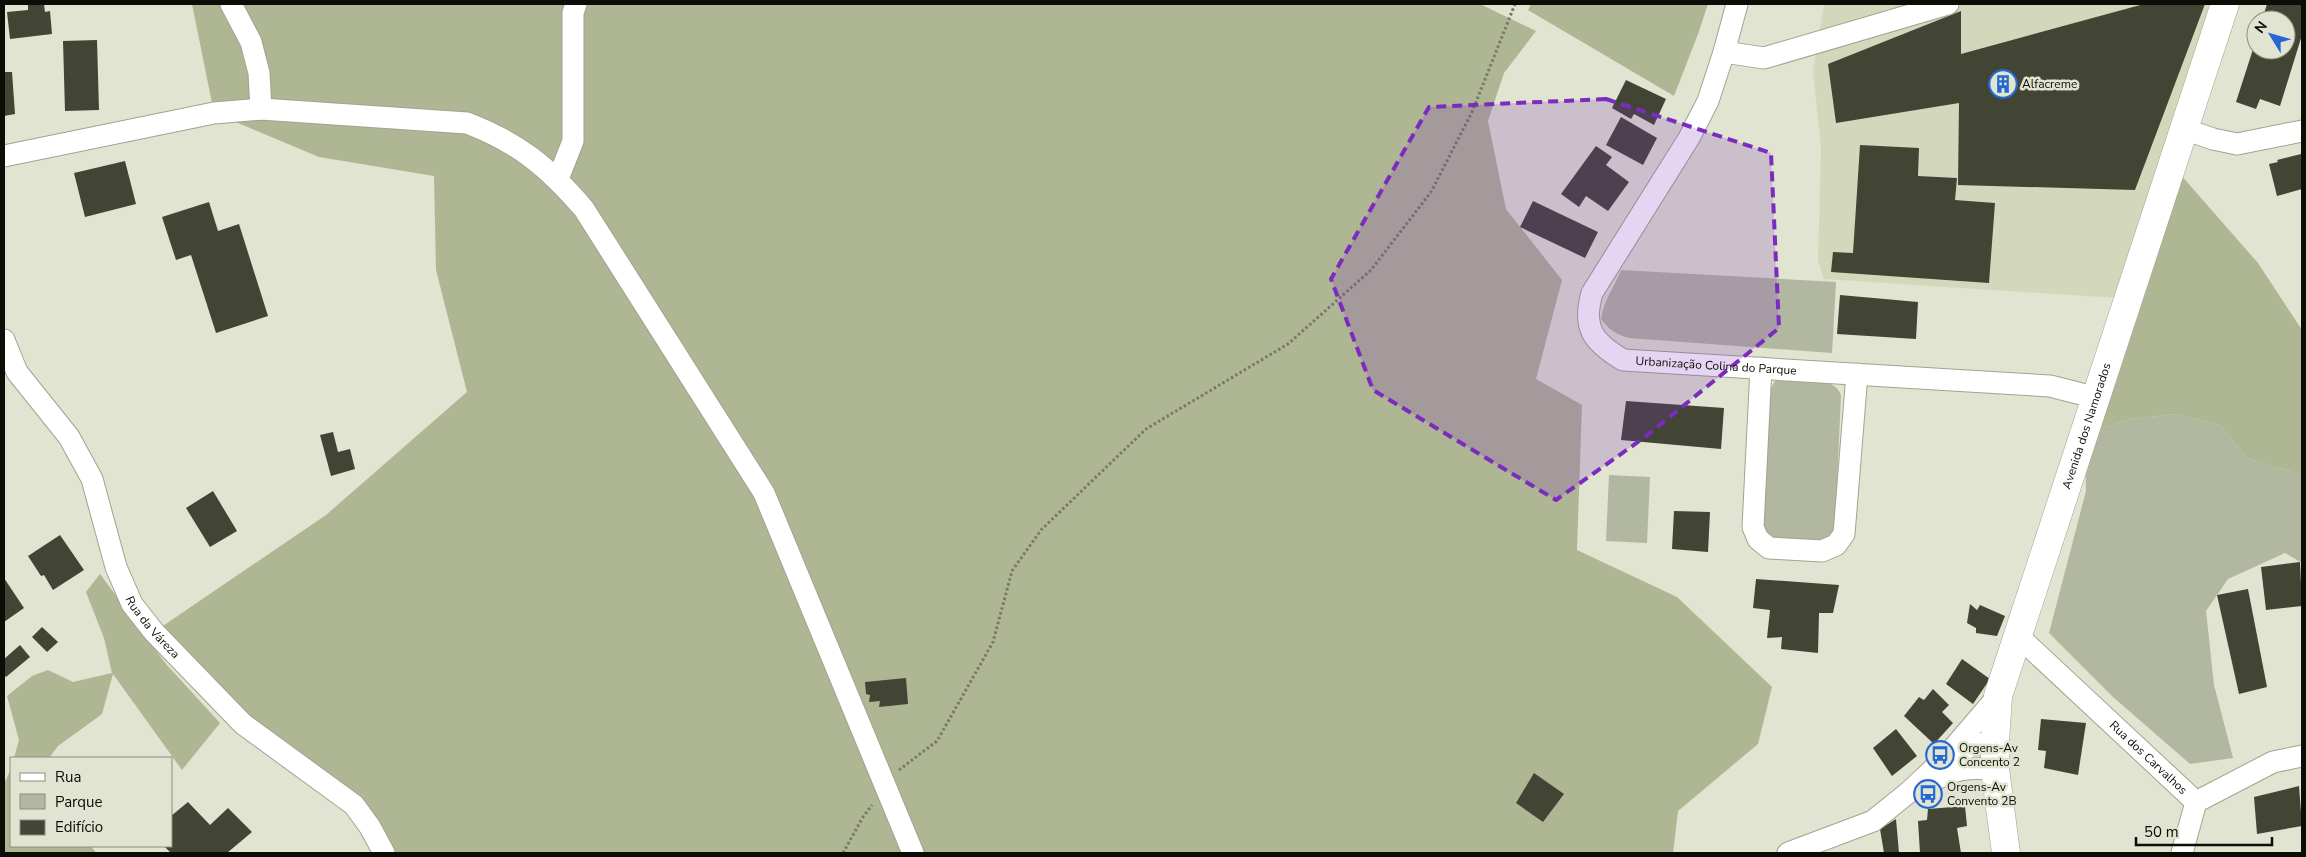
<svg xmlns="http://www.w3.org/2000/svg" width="2306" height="857" font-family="'Nunito Sans',sans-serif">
	<rect width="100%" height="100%" fill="#e0e4d0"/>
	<polygon fill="#d3d8bd" points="1824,4 2225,4 2115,298 1824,279 1818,261 1821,149 1813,71"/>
	<g fill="#b2b7a0">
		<path d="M 1621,270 L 1836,282 L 1832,353 L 1629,338 C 1616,334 1609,330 1601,319 C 1604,299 1614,288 1621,270 Z"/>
		<path d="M 1784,378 C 1803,380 1833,375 1841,395 L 1835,529 L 1831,540 L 1821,543 L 1774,540 L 1761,528 L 1770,390 L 1775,381 Z"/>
		<polygon points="2175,414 2220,425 2247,458 2302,475 2302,563 2285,553 2228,579 2206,611 2214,685 2233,758 2190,764 2113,697 2049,633 2086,491 2085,433 2131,419"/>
		<polygon points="1609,475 1650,477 1647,543 1606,541"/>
	</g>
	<g fill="#afb693">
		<polygon points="192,4 1480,4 1536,31 1504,73 1488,121 1506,209 1562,280 1536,379 1582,405 1577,550 1677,597 1772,687 1758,744 1678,811 1673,853 381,853 354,805 154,632 326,515 467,392 436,270 434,176 319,157 214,113"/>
		<polygon points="1531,4 1708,4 1698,34 1674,96 1528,10"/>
		<polygon points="2172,165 2258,263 2302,330 2302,475 2247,458 2220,425 2175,414 2131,419 2085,433"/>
		<polygon points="100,574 166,664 220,723 182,770 113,674 102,714 58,746 49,758 14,758 19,740 7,696 32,676 48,670 73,682 112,673 104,638 86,592"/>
		<polygon points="11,769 11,846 91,846 96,853 4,853 4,784"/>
	</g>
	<g fill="#424534">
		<polygon points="28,4 44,4 45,12 50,11 52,34 10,39 7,12 28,10"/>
		<polygon points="2144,4 2205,4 2135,190 1958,185 1959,103 1836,123 1828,64 1961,11 1961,54"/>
		<polygon points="2267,4 2302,4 2302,35 2280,106 2260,99 2256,109 2236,102 2256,40 2256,50 2286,50 2286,20 2262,20"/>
		<polygon points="97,40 99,110 65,111 63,41"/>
		<polygon points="4,72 12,72 15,114 4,116"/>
		<polygon points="1626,80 1666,99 1654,125 1634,114 1631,119 1612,108"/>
		<polygon points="1621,117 1657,138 1643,165 1606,145"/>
		<polygon points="1860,145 1919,148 1918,176 1957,178 1955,200 1995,203 1989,283 1831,272 1833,252 1853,253"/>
		<polygon points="1596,146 1612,157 1606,165 1629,182 1608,211 1586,196 1579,207 1561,194"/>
		<polygon points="2301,154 2302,189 2277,196 2269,164 2278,162 2277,160"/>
		<polygon points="125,161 136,204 85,217 74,173"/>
		<polygon points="1533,201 1598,232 1585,258 1520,227"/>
		<polygon points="209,202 218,231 239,224 268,316 216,333 191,255 176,260 162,217"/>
		<polygon points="1840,295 1918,302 1916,339 1837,334"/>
		<polygon points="1626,401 1724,408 1721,449 1621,440"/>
		<polygon points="333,432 338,452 350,449 355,469 331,476 320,435"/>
		<polygon points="213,491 237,531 210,547 186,508"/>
		<polygon points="1674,511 1710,512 1708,552 1672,549"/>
		<polygon points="60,535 84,570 53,590 44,575 41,576 28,556"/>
		<polygon points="2300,562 2302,606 2266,610 2261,567"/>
		<polygon points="4,578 24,608 4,622"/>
		<polygon points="1756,579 1839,585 1833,613 1819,613 1818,653 1781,649 1782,637 1767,638 1770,610 1753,608"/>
		<polygon points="2248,589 2267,687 2239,694 2217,595"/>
		<polygon points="1970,604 1977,610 1980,605 2005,616 1997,636 1976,633 1976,628 1967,623"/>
		<polygon points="42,627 58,642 47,652 32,637"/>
		<polygon points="20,645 30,657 6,677 4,675 4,659"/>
		<polygon points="1962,659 1990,679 1973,704 1946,684"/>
		<polygon points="906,678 908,704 879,707 880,701 869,702 870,695 866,694 865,682"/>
		<polygon points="1933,689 1949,705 1942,712 1953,723 1934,744 1904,716 1919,697 1924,700"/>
		<polygon points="2041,719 2086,723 2078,775 2044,768 2046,751 2038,750"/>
		<polygon points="1896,729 1917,756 1892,776 1873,748"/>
		<polygon points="1534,773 1564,794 1543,822 1516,803"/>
		<polygon points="2299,786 2302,826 2257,834 2254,797"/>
		<polygon points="188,802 210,825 228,808 252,832 227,853 171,853 164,846 171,846 171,816"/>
		<polygon points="1965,806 1967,826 1957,828 1961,853 1920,853 1918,821 1927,820 1928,809"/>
		<polygon points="1896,819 1899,853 1884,853 1880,829"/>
	</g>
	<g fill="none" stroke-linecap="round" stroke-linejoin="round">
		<defs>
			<g id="minor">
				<polyline points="231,4 251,42 259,73 261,109"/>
				<path id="s1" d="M 1737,4 L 1724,52 L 1708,101 L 1689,138 L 1592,293 C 1582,328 1593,342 1623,360 L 2050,386 L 2097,398"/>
				<polyline points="1724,52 1764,58 1948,4"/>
				<polyline points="2184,129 2213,139 2237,144 2302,131"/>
				<path d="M 4,156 L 214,113 L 261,109 L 467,123 C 519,143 548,167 584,209 L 764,493 L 913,853"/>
				<polyline points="558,179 573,141 573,13 576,4"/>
				<path id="s2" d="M 4,340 L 17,372 L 69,437 L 92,479 L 116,567 L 132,604 L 154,632 L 243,724 L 354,805 L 370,827 L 384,853"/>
				<polyline points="1761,368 1753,527 1758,539 1769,548 1822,551 1836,545 1844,534 1857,374"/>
				<path id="s3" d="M 2016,634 L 2196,802"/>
				<polyline points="1949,757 1971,746 1995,741"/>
				<path d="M 1928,783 C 1955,769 1965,767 1995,769"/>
				<polyline points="2196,802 2273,762 2302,756"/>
				<polyline points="1788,853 1873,821 1909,792 1944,759 1998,696"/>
				<polyline points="2182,853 2196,802"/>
			</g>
			<g id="tertiary">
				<path id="s4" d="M 2006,853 L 1995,769 L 1995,741 L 1998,696 L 2225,4"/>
			</g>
		</defs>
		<use href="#minor" stroke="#a0a491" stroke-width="23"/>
		<use href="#tertiary" stroke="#a0a491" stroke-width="29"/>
		<g stroke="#76796b" stroke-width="3" stroke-dasharray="2.5 2.5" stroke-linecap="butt">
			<polyline points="899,770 937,741 993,642 1012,571 1041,530 1146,429 1288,344 1371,270 1431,192 1472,112 1515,4"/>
			<polyline points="843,853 863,817 872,805"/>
		</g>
		<use href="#minor" stroke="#fff" stroke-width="21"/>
		<use href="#tertiary" stroke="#fff" stroke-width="28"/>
	</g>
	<path fill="#7b2cbf" fill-opacity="0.2" stroke="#7b2cbf" stroke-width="4" stroke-dasharray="10 6" stroke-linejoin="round" d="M 1606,99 L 1771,153 L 1779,328 L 1645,437 L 1556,500 L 1373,390 L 1331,279 L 1429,107 Z"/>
	<defs>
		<symbol id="building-ring" viewBox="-11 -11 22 22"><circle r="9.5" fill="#e0e4d0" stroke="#2567d4" stroke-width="1.5"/><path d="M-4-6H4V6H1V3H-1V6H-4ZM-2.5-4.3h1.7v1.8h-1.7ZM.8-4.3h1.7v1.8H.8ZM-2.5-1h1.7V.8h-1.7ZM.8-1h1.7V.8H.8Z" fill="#2567d4"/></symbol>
		<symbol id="bus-ring" viewBox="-11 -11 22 22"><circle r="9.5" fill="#e0e4d0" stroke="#2567d4" stroke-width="1.5"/><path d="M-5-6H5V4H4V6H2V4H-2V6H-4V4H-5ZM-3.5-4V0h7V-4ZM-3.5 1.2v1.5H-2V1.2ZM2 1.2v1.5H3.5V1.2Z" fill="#2567d4"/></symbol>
	</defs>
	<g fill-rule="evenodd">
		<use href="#building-ring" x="1987" y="68" width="32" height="32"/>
		<use href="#bus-ring" x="1924" y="739" width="32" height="32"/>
		<use href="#bus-ring" x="1912" y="778" width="32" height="32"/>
	</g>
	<g text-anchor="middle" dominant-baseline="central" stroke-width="5" stroke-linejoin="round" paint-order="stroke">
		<g font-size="12" fill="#0b0d06" stroke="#e0e4d0" text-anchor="start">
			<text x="2022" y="84">Alfacreme</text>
			<text x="1959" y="748">Orgens-Av<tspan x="1959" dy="14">Concento 2</tspan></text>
			<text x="1947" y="787">Orgens-Av<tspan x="1947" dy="14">Convento 2B</tspan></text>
		</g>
		<g font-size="12" fill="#0b0d06" stroke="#e0e4d0">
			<text stroke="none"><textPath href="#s1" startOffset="501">Urbanização Colina do Parque</textPath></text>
			<text stroke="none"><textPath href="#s4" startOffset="442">Avenida dos Namorados</textPath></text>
			<text stroke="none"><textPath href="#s2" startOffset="328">Rua da Váreza</textPath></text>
			<text stroke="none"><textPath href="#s3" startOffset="181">Rua dos Carvalhos</textPath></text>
		</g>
	</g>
	<rect width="2306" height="857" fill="none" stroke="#0b0d06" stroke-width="10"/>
	<rect x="10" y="757" width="162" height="90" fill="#e0e4d0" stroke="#8b8e7f"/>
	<rect x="20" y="773" width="25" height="8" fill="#ffffff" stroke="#8b8e7f"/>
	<text x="55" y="782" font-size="15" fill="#0b0d06">Rua</text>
	<rect x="20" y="794" width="25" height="15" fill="#b2b7a0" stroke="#8b8e7f"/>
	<text x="55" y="807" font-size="15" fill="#0b0d06">Parque</text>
	<rect x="20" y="820" width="25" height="15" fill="#424534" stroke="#8b8e7f"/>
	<text x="55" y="832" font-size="15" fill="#0b0d06">Edifício</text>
	<g transform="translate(2271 35) rotate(307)"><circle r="24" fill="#e0e4d0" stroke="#8b8e7f"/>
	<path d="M0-4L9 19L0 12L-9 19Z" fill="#2567d4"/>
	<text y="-8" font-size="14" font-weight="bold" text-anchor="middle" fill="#0b0d06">N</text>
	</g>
	<path d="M2136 837v8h136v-8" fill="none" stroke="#0b0d06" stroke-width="2.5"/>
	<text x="2144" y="837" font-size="15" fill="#0b0d06" stroke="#e0e4d0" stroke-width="4" paint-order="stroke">50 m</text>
</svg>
